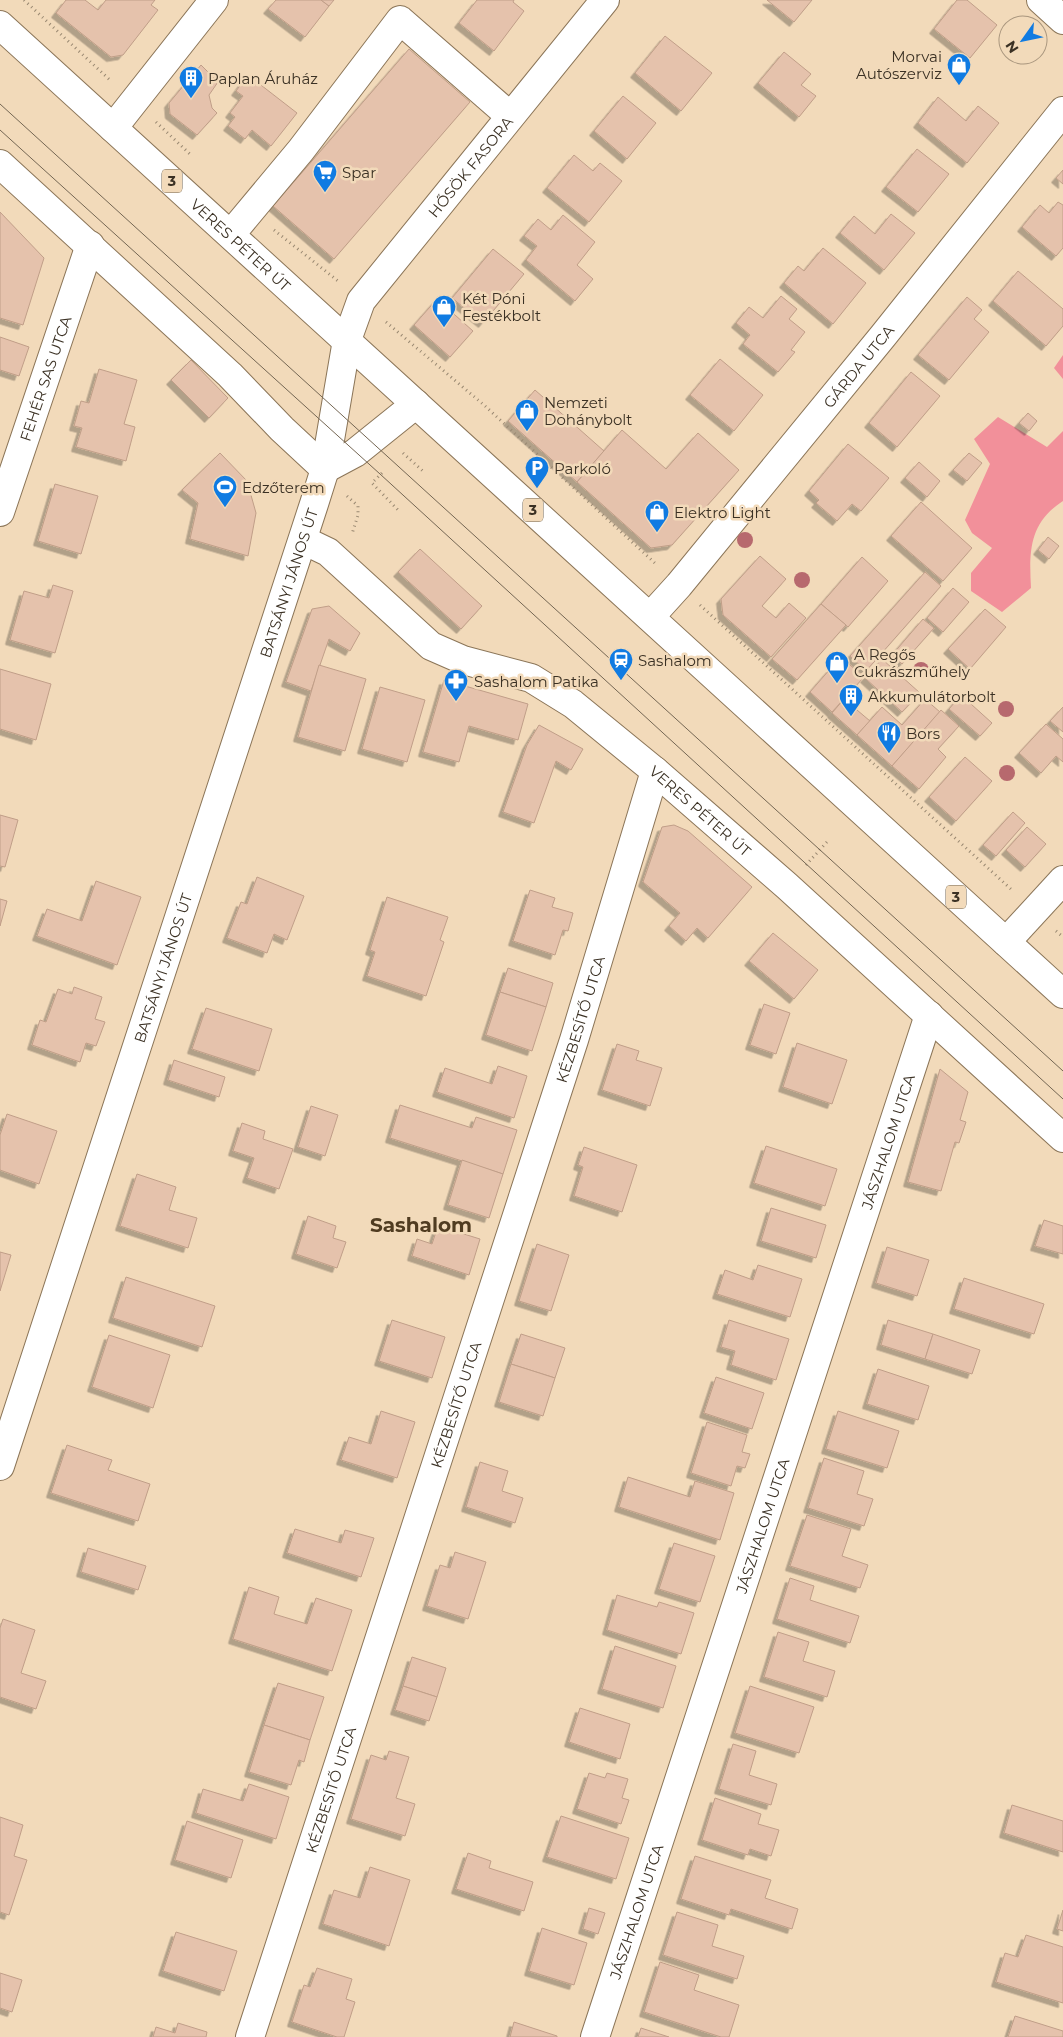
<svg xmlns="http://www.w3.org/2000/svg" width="1063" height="2037" font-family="Montserrat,sans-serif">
	<defs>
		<filter id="shadow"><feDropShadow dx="-4.5" dy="4.5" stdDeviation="0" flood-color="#0004"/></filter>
	</defs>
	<rect width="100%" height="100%" fill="#f2daba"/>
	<g fill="#f2909a">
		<polygon points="1063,355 1063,379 1054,368"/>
		<path d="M 998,417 L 1047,447 L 1063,431 L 1063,501 C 1029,523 1029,551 1031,588 L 1002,612 L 971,591 L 971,573 L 992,548 L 972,533 L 965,520 L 990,464 L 974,439 Z"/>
	</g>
	<g fill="#e5c2ac" stroke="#c09e88" filter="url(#shadow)">
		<polygon points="66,0 85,0 98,10 106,0 155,0 151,5 158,10 123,55 111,57 56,13"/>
		<polygon points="276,0 321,0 329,6 305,37 268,9"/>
		<polygon points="321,0 334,0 329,6"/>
		<polygon points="477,0 514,0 513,2 524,11 494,51 459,23"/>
		<polygon points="767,0 812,0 794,22"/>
		<polygon points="957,0 967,0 997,25 970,58 934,29"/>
		<polygon points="665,36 712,73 681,111 635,73"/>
		<polygon points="409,49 470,102 334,259 273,206"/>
		<polygon points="784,52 811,74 801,85 816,96 799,117 758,83"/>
		<polygon points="201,65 218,82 209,95 212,108 217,113 197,135 170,114 169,103"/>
		<polygon points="248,75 297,113 271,146 252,130 245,139 228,126 235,117 230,113 243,96 236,91"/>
		<polygon points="623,96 656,123 627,159 594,131"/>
		<polygon points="938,97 966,121 978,106 999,123 967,163 918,123"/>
		<polygon points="917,149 949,174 918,212 886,187"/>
		<polygon points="574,155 593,171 600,163 622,181 589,222 547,188"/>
		<polygon points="1063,170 1063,184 1056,178"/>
		<polygon points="1058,202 1063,205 1063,248 1056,256 1022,227 1040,205 1049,213"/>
		<polygon points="0,212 44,258 23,325 0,318"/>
		<polygon points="891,214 915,233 884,270 840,233 854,216 875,234"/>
		<polygon points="563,215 595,242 577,265 593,279 575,301 526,260 537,246 524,236 538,219 551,230"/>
		<polygon points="823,248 866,283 833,324 784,283 798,266 804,271"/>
		<polygon points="493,249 524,274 483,323 452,298"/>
		<polygon points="1018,271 1063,309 1063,326 1046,346 993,301"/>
		<polygon points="781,296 797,309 789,319 805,332 791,350 795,352 778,372 743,344 750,335 736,323 749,307 763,318"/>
		<polygon points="967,297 982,310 974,319 989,332 949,380 918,355"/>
		<polygon points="437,299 473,331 450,357 414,325"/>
		<polygon points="0,337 29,347 19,376 0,370"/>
		<polygon points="720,359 763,395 734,431 690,395"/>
		<polygon points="191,360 228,398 209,418 171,380"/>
		<polygon points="99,369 137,380 124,424 135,427 126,461 76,447 82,428 74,426 81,401 89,403"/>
		<polygon points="911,372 940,396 897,447 869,423"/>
		<polygon points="535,390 604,451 577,482 508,421"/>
		<polygon points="1028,413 1037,421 1029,431 1019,423"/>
		<polygon points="622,430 666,469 698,433 739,470 672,545 651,548 577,482"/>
		<polygon points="848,444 889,478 861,511 852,504 837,521 816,503 819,500 809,491"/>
		<polygon points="220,453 247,481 256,513 248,556 190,539 198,503 182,490"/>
		<polygon points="969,453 982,463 967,481 953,470"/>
		<polygon points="919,462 940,481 927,497 905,478"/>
		<polygon points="55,484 98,496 81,554 38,541"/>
		<polygon points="921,502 972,548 943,581 891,536"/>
		<polygon points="1048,537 1059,546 1049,559 1038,550"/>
		<polygon points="420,549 482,606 461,629 398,572"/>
		<polygon points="760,556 786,579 762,606 776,618 789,603 806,618 771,657 723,615 721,599"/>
		<polygon points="862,557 888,581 848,627 821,604"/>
		<polygon points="925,572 941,586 866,671 850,656"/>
		<polygon points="53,585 73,591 55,653 10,640 24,591 49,598"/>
		<polygon points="953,588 969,602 943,632 927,618"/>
		<polygon points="821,604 846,625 797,680 772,659"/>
		<polygon points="329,606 360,633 350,651 329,639 311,691 286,682 312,609"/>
		<polygon points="985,609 1006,627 970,669 948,649"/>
		<polygon points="923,619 934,628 902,664 892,655"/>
		<polygon points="843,659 864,677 832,712 810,692 831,668 833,670"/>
		<polygon points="882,659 920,693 902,712 865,678"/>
		<polygon points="319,665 366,679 345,751 298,737"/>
		<polygon points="0,669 51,684 36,740 0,729"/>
		<polygon points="444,680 528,704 518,740 469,726 459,762 423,752"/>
		<polygon points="380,687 425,700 407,762 362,749"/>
		<polygon points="961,695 992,723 980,736 949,709"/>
		<polygon points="844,699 870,721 857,735 832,713"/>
		<polygon points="925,699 940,712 892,766 857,735 882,707 902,725"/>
		<polygon points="1063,707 1063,732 1050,721"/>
		<polygon points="941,710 959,726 938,749 946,757 919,789 892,766"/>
		<polygon points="1046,724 1063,739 1063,762 1056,756 1041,773 1019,753"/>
		<polygon points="539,725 583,749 571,770 556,761 534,823 503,812 527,745"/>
		<polygon points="965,757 992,781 956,821 929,797"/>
		<polygon points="1013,812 1025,823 996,856 983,845"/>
		<polygon points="0,815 18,820 5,867 0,866"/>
		<polygon points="674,825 688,831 752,887 708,938 697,928 686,941 669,926 680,913 643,882 662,827"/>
		<polygon points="1027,827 1046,844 1025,867 1006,850"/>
		<polygon points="257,877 304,896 287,940 274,934 267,953 227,938 241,902 247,904"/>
		<polygon points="96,881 141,897 117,965 37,936 47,909 82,921"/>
		<polygon points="530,890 555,898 552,907 573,913 568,931 563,930 555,955 513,941"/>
		<polygon points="387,897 448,917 440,940 444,942 426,996 367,976 375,952 370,950"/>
		<polygon points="0,899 7,901 0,926"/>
		<polygon points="773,933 818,970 794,999 749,961"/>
		<polygon points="508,968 553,983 546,1007 500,992"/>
		<polygon points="74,987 102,997 95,1019 105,1022 96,1046 86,1043 80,1062 32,1045 40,1020 46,1022 58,989 72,994"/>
		<polygon points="500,992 546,1007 532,1051 486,1035"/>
		<polygon points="764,1004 790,1013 776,1054 750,1045"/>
		<polygon points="206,1008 272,1029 259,1071 192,1049"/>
		<polygon points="797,1043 847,1060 832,1104 783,1087"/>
		<polygon points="617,1044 639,1051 636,1060 662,1068 650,1106 602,1090"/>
		<polygon points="174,1060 225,1077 219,1097 168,1080"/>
		<polygon points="498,1066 527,1076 514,1118 437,1092 445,1068 492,1084"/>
		<polygon points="940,1069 968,1092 960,1120 966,1122 959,1143 955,1142 941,1191 908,1182"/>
		<polygon points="400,1105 472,1128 476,1117 517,1130 503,1174 390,1138"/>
		<polygon points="311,1106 338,1115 325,1156 298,1147"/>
		<polygon points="7,1114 57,1131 39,1184 0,1170 0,1135"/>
		<polygon points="242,1123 265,1131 263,1139 293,1149 279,1189 247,1178 254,1158 233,1151"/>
		<polygon points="766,1146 837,1169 825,1206 754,1183"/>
		<polygon points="584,1147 637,1165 622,1212 574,1196 583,1167 578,1165"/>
		<polygon points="462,1160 503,1174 489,1218 448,1205"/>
		<polygon points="137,1174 176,1187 169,1210 197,1218 188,1248 120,1226"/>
		<polygon points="771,1208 826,1225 816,1258 761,1241"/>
		<polygon points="308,1216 336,1226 333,1238 346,1242 337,1268 296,1254"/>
		<polygon points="1044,1220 1063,1226 1063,1254 1035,1246"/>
		<polygon points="438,1226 480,1239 469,1275 412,1256 417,1239 432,1244"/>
		<polygon points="537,1244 569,1255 551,1311 519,1301"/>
		<polygon points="887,1247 929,1260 917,1296 876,1283"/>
		<polygon points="0,1252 11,1255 0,1291"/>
		<polygon points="758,1265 802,1279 790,1317 717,1294 725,1270 753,1280"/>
		<polygon points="126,1277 215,1306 202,1347 113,1318"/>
		<polygon points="964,1278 1044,1304 1034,1334 954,1309"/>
		<polygon points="392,1320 445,1337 432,1378 379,1361"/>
		<polygon points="729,1320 789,1339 776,1380 731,1365 735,1351 721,1347"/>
		<polygon points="888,1320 933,1334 925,1359 881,1345"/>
		<polygon points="521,1334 565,1348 555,1378 511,1364"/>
		<polygon points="933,1334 980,1350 972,1374 925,1359"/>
		<polygon points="109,1335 170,1355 153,1408 92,1387"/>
		<polygon points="511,1364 555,1378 543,1416 499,1402"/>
		<polygon points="878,1369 929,1386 918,1420 867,1404"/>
		<polygon points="716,1377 764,1393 752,1429 704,1413"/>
		<polygon points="381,1411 415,1422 397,1478 341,1460 349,1437 371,1444"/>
		<polygon points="838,1411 899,1431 887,1468 826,1449"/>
		<polygon points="707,1422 747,1435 742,1452 750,1454 745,1468 737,1466 731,1486 691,1473"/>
		<polygon points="67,1445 112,1460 108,1470 150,1484 138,1521 51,1493"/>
		<polygon points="824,1458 864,1471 857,1494 873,1499 864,1526 808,1508"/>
		<polygon points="480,1462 508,1471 502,1491 523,1498 515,1523 466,1507"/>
		<polygon points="628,1477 690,1497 695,1481 734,1493 720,1540 619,1507"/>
		<polygon points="807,1515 851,1529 842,1556 868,1565 860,1588 790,1566"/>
		<polygon points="295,1529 341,1543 345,1530 374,1538 361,1577 287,1553"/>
		<polygon points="674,1543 715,1556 700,1602 659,1589"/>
		<polygon points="88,1548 146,1566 138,1590 81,1572"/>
		<polygon points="455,1552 486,1562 468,1619 427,1606 440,1565 450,1568"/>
		<polygon points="790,1578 814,1586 810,1600 859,1616 850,1643 777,1619"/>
		<polygon points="249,1587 279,1597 274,1614 307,1624 316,1598 352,1610 332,1671 233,1639"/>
		<polygon points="617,1595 657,1607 659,1602 694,1613 681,1654 607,1630"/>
		<polygon points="3,1619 35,1630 21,1673 46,1681 36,1709 0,1697 0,1628"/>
		<polygon points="778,1632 809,1642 803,1661 835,1671 827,1697 764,1677"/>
		<polygon points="615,1646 676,1666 663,1708 602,1689"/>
		<polygon points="412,1657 446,1668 437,1697 403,1686"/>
		<polygon points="278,1683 324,1697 310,1740 264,1725"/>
		<polygon points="403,1686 437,1697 429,1721 395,1710"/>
		<polygon points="750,1686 814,1707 799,1753 735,1733"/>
		<polygon points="580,1708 630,1724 620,1759 569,1742"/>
		<polygon points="264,1725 310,1740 304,1762 299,1760 291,1785 249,1772"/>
		<polygon points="733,1744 756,1751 749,1775 777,1784 771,1805 719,1789"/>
		<polygon points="389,1751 409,1757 396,1798 415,1804 405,1836 351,1819 371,1755 386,1760"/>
		<polygon points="589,1773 605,1778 607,1773 628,1779 622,1798 629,1800 621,1824 577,1809"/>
		<polygon points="249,1784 289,1797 276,1839 196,1813 203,1789 243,1801"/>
		<polygon points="715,1798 761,1814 758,1824 779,1830 771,1856 750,1849 748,1855 702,1840"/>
		<polygon points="1012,1805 1063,1821 1063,1852 1004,1833"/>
		<polygon points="561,1816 629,1838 616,1879 547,1857"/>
		<polygon points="0,1817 23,1825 14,1856 27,1860 9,1915 0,1912"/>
		<polygon points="187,1821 243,1840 231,1878 175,1860"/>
		<polygon points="468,1853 491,1861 489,1868 533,1882 524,1911 456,1889"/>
		<polygon points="695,1856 771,1880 765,1898 798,1909 792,1929 731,1909 729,1915 681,1899"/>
		<polygon points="370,1867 410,1880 389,1946 323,1924 334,1890 360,1898"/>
		<polygon points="589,1908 605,1913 598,1934 583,1929"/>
		<polygon points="1063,1910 1063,1931 1057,1929"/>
		<polygon points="677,1912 718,1925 712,1946 744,1956 737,1979 663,1955"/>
		<polygon points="542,1928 587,1943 574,1985 529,1971"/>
		<polygon points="176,1932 237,1951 224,1991 163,1971"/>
		<polygon points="1026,1935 1063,1947 1063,2003 996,1982 1005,1953 1018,1957"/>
		<polygon points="660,1962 699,1975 694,1990 739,2005 729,2037 721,2037 644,2012"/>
		<polygon points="317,1968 352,1979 346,1999 355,2002 344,2037 337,2037 292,2022 304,1985 310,1987"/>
		<polygon points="0,1973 22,1980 12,2012 0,2008"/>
		<polygon points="1015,2016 1063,2031 1063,2037 1008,2037"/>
		<polygon points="514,2022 557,2036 557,2037 510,2037"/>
		<polygon points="178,2023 207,2032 206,2037 153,2037 156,2027 175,2033"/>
		<polygon points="641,2028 669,2037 638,2037"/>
	</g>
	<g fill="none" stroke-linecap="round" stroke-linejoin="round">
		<defs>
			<g id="minor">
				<polyline points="1041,0 1063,20"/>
				<polyline points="113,128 214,0"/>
				<polyline points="0,164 230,375 282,429 325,469"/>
				<polyline points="231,234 301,150 400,20 510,116"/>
				<polyline points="325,469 355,453 416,404"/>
				<path id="s1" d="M 0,512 L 90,245"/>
				<path id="s2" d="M 303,540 L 328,552 L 431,646 L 463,660 L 531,678 L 573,704 L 655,771 L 787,886 L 1063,1138"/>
				<path id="s3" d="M 650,617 L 679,585 L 883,336 L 1063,111"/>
				<polyline points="1006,942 1063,880"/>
				<path id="s4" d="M 0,1466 L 314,504 L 325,469 L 347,340 L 361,301 L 605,0"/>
				<path id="s5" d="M 250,2037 L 574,1040 L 655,771"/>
				<path id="s6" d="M 595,2037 L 929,1015"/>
			</g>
			<g id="major">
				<path id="s7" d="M 0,25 L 1063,994"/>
			</g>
		</defs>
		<use href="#minor" stroke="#8b7558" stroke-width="30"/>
		<use href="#major" stroke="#8b7558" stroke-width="30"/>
		<g stroke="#998871" stroke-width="3" stroke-dasharray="1 4" stroke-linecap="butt">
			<polyline points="24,0 111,81"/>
			<polyline points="156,122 192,156"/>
			<polyline points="274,230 338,281"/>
			<polyline points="386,322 484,405 657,565"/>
			<polyline points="403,453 425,473"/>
			<polyline points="382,473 372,483 399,511"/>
			<polyline points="347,496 358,506 358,515 352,534"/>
			<polyline points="700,605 1013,891"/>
			<polyline points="806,865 827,842"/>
			<polyline points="1056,931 1063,937"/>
		</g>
		<use href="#minor" stroke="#fff" stroke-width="28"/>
		<use href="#major" stroke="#fff" stroke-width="28"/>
		<g stroke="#746653" stroke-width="1">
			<polyline points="0,104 1063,1071"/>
			<polyline points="0,130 380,474 1063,1099"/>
		</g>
	</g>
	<g fill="#b7696e">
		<circle cx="745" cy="540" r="8"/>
		<circle cx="802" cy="580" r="8"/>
		<circle cx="921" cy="670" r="8"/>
		<circle cx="1006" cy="709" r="8"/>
		<circle cx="1007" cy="773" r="8"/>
	</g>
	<defs>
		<symbol id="shop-pin" viewBox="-11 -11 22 30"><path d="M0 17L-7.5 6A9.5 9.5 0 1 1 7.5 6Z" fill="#107be2" stroke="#f2daba"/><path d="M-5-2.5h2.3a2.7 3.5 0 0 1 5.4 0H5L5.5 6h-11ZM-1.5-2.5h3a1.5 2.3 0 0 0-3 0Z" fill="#fff"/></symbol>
		<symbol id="building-pin" viewBox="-11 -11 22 30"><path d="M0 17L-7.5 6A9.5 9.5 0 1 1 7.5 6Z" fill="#107be2" stroke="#f2daba"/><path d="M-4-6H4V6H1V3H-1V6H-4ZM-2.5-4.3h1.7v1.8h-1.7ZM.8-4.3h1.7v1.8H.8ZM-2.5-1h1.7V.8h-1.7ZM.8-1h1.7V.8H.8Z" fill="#fff"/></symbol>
		<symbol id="supermarket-pin" viewBox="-11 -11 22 30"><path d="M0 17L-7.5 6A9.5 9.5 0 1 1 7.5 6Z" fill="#107be2" stroke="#f2daba"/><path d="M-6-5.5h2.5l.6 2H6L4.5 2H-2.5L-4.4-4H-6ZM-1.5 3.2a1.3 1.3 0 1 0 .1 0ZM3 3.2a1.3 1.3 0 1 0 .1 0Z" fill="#fff"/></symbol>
		<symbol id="parking-pin" viewBox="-11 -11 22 30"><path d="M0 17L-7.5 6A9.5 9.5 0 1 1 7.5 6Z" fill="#107be2" stroke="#f2daba"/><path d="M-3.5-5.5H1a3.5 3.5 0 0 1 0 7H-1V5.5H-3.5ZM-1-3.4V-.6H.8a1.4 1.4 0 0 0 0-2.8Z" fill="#fff"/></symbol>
		<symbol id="stadium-pin" viewBox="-11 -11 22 30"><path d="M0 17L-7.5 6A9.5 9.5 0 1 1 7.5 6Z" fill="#107be2" stroke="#f2daba"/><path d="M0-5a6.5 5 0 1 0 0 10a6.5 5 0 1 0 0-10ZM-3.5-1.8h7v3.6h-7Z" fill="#fff"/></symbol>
		<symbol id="station-pin" viewBox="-11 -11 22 30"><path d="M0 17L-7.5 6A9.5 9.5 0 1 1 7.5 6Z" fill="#107be2" stroke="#f2daba"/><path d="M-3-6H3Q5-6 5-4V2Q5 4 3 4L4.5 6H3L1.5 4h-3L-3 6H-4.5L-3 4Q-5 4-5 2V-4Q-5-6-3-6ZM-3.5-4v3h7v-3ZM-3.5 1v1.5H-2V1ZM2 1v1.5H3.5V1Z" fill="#fff"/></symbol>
		<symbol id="pharmacy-pin" viewBox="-11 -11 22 30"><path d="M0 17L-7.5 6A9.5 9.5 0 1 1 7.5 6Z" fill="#107be2" stroke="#f2daba"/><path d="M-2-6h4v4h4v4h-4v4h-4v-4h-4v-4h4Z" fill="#fff"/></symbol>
		<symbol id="restaurant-pin" viewBox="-11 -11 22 30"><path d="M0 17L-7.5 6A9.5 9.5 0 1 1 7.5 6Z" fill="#107be2" stroke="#f2daba"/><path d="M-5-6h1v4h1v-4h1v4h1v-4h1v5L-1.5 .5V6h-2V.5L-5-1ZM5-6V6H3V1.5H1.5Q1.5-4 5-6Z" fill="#fff"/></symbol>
	</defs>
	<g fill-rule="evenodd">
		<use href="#shop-pin" x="945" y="51" width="28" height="38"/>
		<use href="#building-pin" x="177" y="64" width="28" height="38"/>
		<use href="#supermarket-pin" x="311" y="158" width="28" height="38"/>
		<use href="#shop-pin" x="430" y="293" width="28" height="38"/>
		<use href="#shop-pin" x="513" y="397" width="28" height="38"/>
		<use href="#parking-pin" x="523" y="454" width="28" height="38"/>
		<use href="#stadium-pin" x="211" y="473" width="28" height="38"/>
		<use href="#shop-pin" x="643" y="498" width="28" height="38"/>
		<use href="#station-pin" x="607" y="646" width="28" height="38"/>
		<use href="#shop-pin" x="823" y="649" width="28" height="38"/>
		<use href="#pharmacy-pin" x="442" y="667" width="28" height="38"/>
		<use href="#building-pin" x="837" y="682" width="28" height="38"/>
		<use href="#restaurant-pin" x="875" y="719" width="28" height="38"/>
	</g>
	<g text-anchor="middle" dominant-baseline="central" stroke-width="5" stroke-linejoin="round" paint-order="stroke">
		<g fill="#f2daba" stroke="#726451" stroke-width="1">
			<rect x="162" y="169.5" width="20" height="23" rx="4"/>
			<rect x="523" y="498.5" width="20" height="23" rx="4"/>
			<rect x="946" y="885.5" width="20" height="23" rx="4"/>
		</g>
		<g font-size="14" font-weight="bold" fill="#3b3124">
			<text x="172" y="181">3</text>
			<text x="533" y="510">3</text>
			<text x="956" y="897">3</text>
		</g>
		<g font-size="15" fill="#3b3124" stroke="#f2daba" text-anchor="start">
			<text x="942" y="56" text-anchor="end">Morvai<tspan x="942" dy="17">Autószerviz</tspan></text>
			<text x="208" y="78">Paplan Áruház</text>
			<text x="342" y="172">Spar</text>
			<text x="462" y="298">Két Póni<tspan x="462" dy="17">Festékbolt</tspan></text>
			<text x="544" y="402">Nemzeti<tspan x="544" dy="17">Dohánybolt</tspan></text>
			<text x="554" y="468">Parkoló</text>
			<text x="242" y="487">Edzőterem</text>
			<text x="674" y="512">Elektro Light</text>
			<text x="854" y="654">A Regős<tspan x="854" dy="17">Cukrászműhely</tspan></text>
			<text x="638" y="660">Sashalom</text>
			<text x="474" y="681">Sashalom Patika</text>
			<text x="868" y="696">Akkumulátorbolt</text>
			<text x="906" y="733">Bors</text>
		</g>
		<g font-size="15" fill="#3b3124" stroke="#f2daba">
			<text stroke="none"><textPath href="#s4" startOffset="1394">HŐSÖK FASORA</textPath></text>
			<text stroke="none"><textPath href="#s7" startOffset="326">VERES PÉTER ÚT</textPath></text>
			<text stroke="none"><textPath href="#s3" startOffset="326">GÁRDA UTCA</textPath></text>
			<text stroke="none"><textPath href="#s1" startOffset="141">FEHÉR SAS UTCA</textPath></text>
			<text stroke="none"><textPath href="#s4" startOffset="929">BATSÁNYI JÁNOS ÚT</textPath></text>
			<text stroke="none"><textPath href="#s2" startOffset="488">VERES PÉTER ÚT</textPath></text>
			<text stroke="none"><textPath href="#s4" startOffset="524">BATSÁNYI JÁNOS ÚT</textPath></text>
			<text stroke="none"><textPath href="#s5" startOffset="1070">KÉZBESÍTŐ UTCA</textPath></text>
			<text stroke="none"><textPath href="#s6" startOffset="942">JÁSZHALOM UTCA</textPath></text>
			<text stroke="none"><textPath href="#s5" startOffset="665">KÉZBESÍTŐ UTCA</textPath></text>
			<text stroke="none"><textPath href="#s6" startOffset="538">JÁSZHALOM UTCA</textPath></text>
			<text stroke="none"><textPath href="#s5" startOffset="260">KÉZBESÍTŐ UTCA</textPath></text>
			<text stroke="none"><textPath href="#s6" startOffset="132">JÁSZHALOM UTCA</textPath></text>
		</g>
		<g font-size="20" font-weight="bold" fill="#503c21" stroke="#f2daba">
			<text x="421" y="1225">Sashalom</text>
		</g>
	</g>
	<g transform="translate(1023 40) rotate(237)"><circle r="24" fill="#f2daba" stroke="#a9967e"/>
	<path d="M0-4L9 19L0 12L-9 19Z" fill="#107be2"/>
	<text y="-8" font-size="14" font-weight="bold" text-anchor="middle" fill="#3b3124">N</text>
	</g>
</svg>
